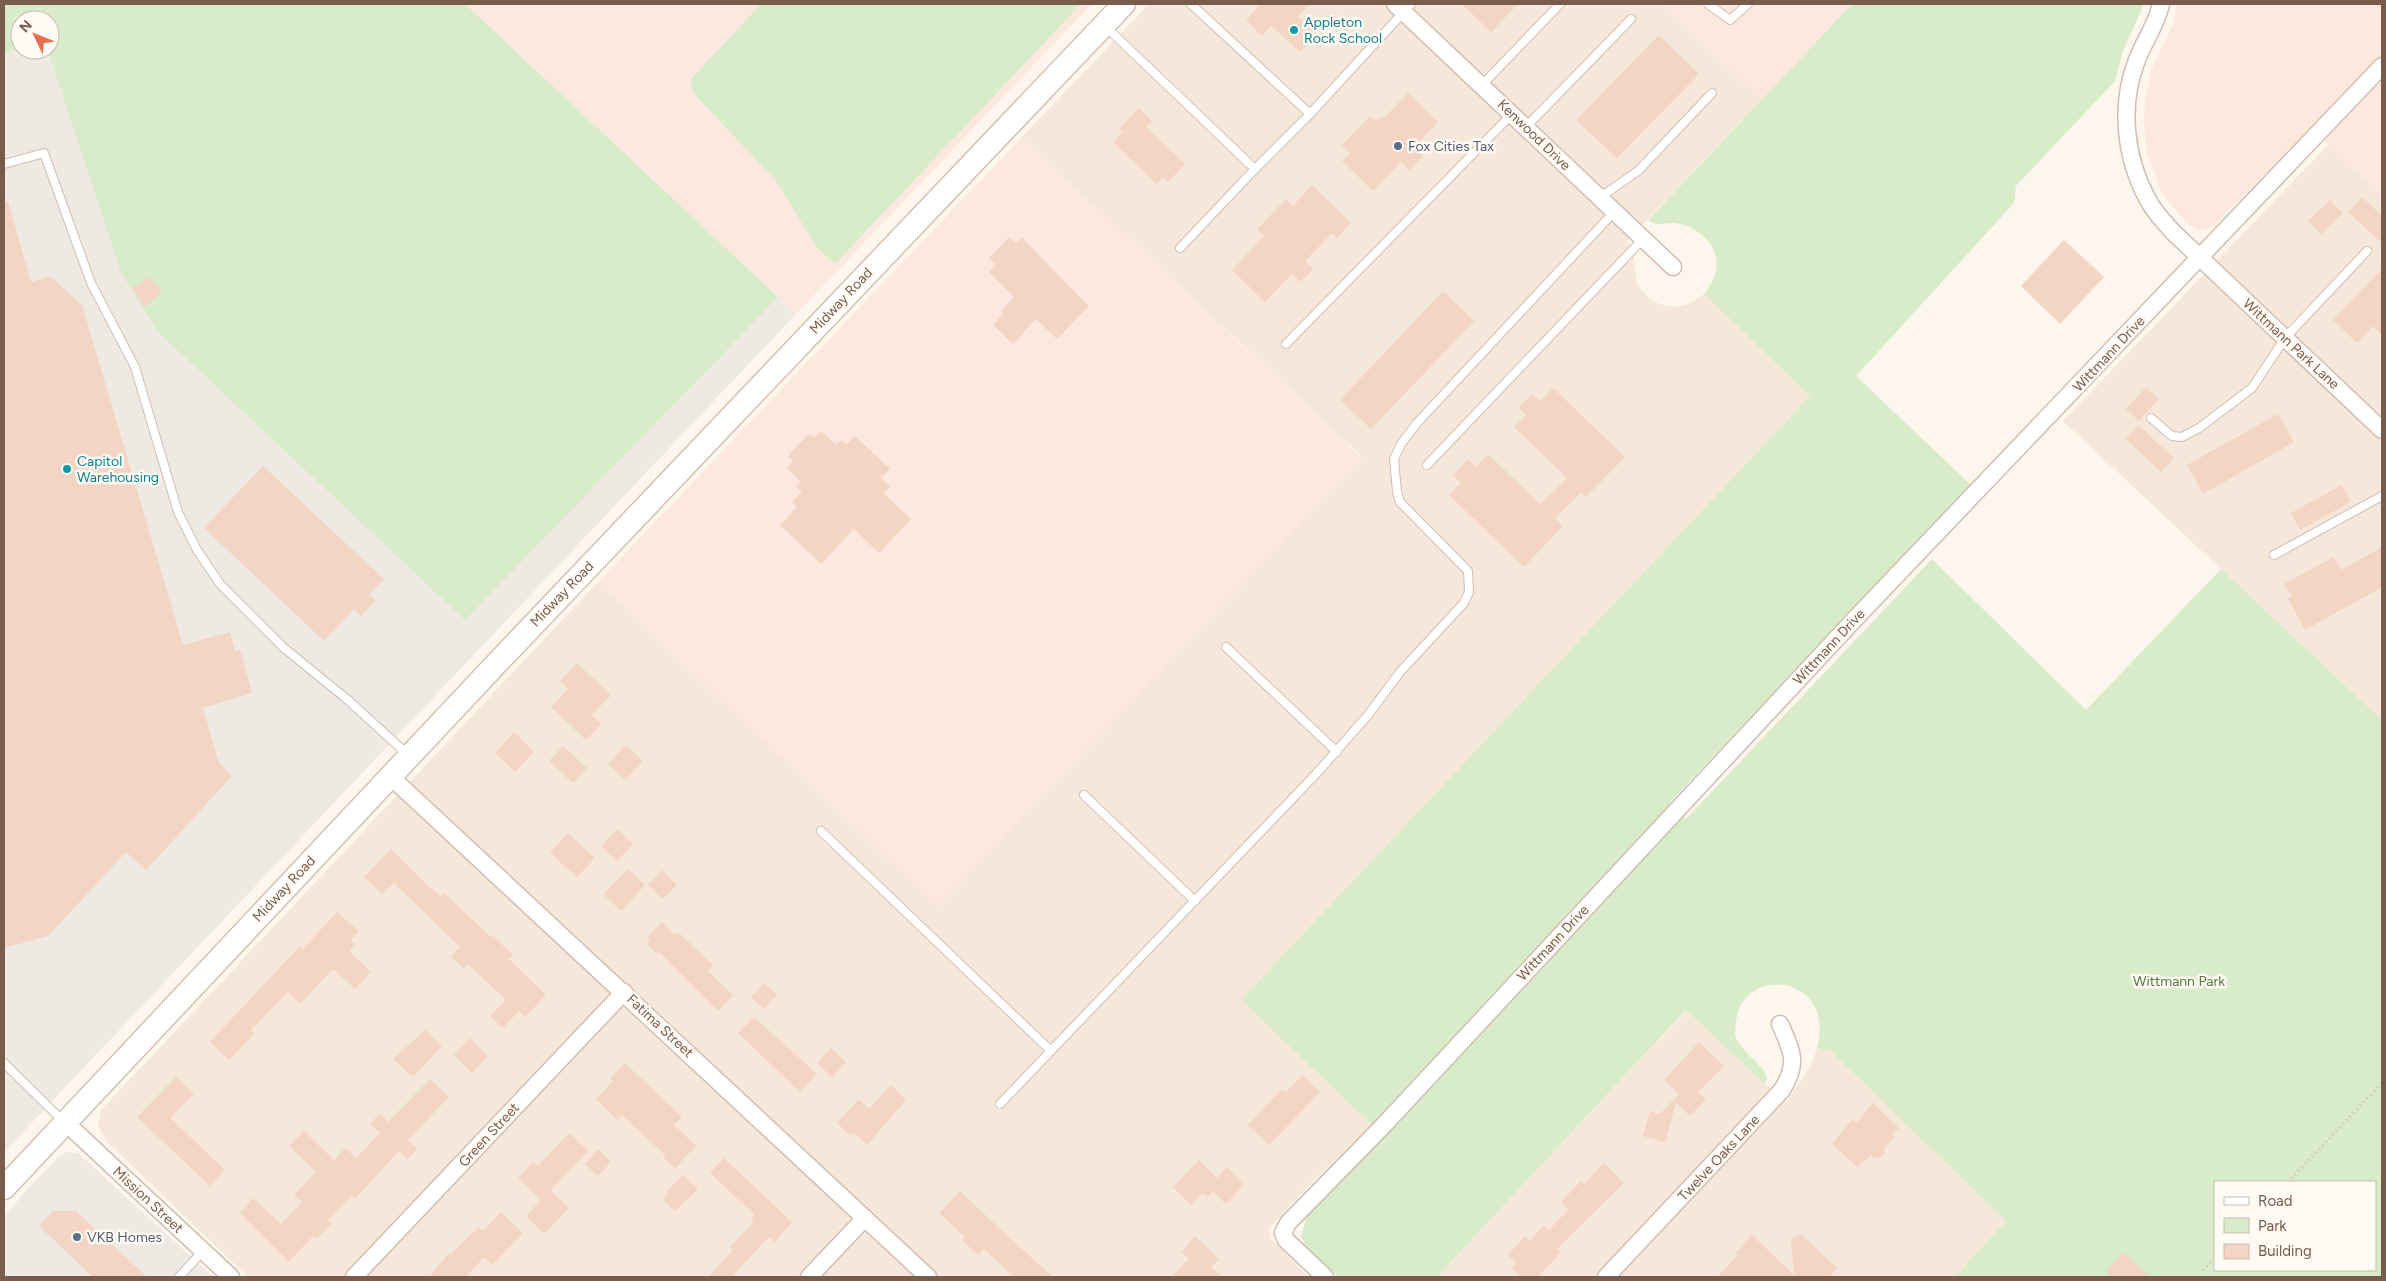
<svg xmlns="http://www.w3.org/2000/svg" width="2386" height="1281" font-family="Figtree,sans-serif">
	<rect width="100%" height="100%" fill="#fdf6ec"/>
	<g fill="#f5e8da">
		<polygon points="1149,4 1662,4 1762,99 1627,241 1633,247 1637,285 1647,296 1659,304 1674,307 1688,304 1704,294 1810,396 1242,1000 1373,1124 1314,1180 1269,1228 1270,1238 1309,1277 248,1277 105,1140 98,1125 101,1110 598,582 938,905 1362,457 1021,138"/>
		<polygon points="2328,145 2382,196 2382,720 2063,421"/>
		<polygon points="1687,1010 1786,1103 1810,1067 1817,1049 1830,1049 2006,1221 1955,1277 1437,1277"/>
	</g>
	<g fill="#fde8e0">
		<polygon points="465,4 1092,4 796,314"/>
		<polygon points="1662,4 1852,4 1762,99"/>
		<polygon points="2177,4 2382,4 2382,196 2328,145 2313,126 2212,227 2199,230 2188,225 2161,192 2147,152 2144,125 2145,103 2151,71 2173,24"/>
		<polygon points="1021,138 1362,458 938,906 598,582"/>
	</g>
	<g fill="#efe9e4" fill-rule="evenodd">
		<path d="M 4,4 L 465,4 L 796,314 L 4,1152 ZM 20,20 L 50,20 L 50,50 L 20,50 Z"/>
		<polygon points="67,1152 78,1153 213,1277 4,1277 4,1218 24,1193 59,1156"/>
	</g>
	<g fill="#d8ecc9" fill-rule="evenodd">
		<polygon points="4,4 465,4 778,297 465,620 158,332 121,273 48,50 50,50 50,20 20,20 20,49 4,54"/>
		<polygon points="761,4 1081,4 835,264 817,248 776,181 693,93 690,80"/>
		<path d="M 1852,4 L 2144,4 L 2123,51 L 2115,81 L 2016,186 L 2014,203 L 1856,376 L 1971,485 L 1669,803 L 1686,819 L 1932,559 L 2086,710 L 2221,569 L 2382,720 L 2382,1277 L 1955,1277 L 2006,1221 L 1830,1050 L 1817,1049 C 1819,1039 1821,1029 1819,1019 C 1809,971 1739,974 1736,1023 C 1736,1028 1734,1034 1736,1038 C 1743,1054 1760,1061 1767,1077 L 1765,1084 L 1686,1010 L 1437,1277 L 1338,1277 L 1307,1248 L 1301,1236 L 1307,1216 L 1382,1134 L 1241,1000 L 1810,396 L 1704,294 C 1713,284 1718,272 1716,258 C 1712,238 1693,225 1674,223 C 1664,223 1656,227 1648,220 ZM 2215,1182 L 2375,1182 L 2375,1270 L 2215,1270 Z"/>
	</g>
	<g fill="#f3d5c3">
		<polygon points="1261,4 1310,4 1298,16 1317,34 1300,52 1271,26 1262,36 1246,20"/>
		<polygon points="1462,4 1518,4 1491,32"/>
		<polygon points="1659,35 1699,74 1617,158 1576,120"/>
		<polygon points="1408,93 1438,122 1414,147 1423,156 1410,170 1401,162 1373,191 1342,161 1350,154 1342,145 1370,116 1376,122 1382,116 1384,118"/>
		<polygon points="1139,108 1152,121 1146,127 1185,164 1168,182 1163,177 1157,184 1113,142 1123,132 1119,129"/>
		<polygon points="1312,185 1351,223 1337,238 1332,233 1305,261 1313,269 1301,282 1292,274 1265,302 1232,270 1264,236 1257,229 1286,199 1293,206"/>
		<polygon points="2362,197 2382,216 2382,243 2348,212"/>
		<polygon points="2330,200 2343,213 2321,234 2308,221"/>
		<polygon points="8,201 31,282 50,276 82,305 183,645 230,632 235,651 240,650 252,693 203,708 219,763 232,776 146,870 126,852 48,936 4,948 4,202"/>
		<polygon points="1009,237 1016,244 1022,238 1089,306 1057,339 1036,319 1013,344 993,325 1003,314 1000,312 1014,297 989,272 996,264 989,258"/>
		<polygon points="2064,240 2104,277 2060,324 2021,286"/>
		<polygon points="2382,269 2382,335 2373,326 2357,343 2333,320"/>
		<polygon points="149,276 162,293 145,306 132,289"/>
		<polygon points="1443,291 1474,321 1371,429 1340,400"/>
		<polygon points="2146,387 2159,399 2139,421 2126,409"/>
		<polygon points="1553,388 1625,457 1586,497 1581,493 1555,518 1563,526 1524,567 1449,495 1461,483 1453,475 1468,459 1476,467 1488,454 1540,504 1556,489 1567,478 1514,427 1526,415 1518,408 1532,394 1540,401"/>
		<polygon points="2278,414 2294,442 2203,494 2187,465"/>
		<polygon points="2138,425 2174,458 2161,472 2126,439"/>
		<polygon points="821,431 836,445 841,440 847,444 855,436 890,469 881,478 890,486 883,493 911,519 879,553 854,529 821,564 780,525 797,507 792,502 802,492 796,487 801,482 787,468 793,461 788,456 809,434 814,438"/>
		<polygon points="263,466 384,579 369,595 376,600 361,616 354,609 324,641 204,528"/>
		<polygon points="2342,485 2351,502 2300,530 2291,513"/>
		<polygon points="2382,547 2382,587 2305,630 2288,599 2292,596 2284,584 2334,557 2341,570"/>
		<polygon points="577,663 611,695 592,715 601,724 586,740 551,707 568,689 560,681"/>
		<polygon points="514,732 534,752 515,772 495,753"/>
		<polygon points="626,745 643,761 625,780 608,764"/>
		<polygon points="563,746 587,768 573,783 549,761"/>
		<polygon points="617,829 633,844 617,861 601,846"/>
		<polygon points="568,833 595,858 577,877 550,853"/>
		<polygon points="391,849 427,885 441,896 444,893 491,937 492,935 513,955 509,959 546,995 525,1017 519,1011 503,1028 490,1016 506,1000 468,964 464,969 451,957 460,947 394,883 382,894 364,877"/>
		<polygon points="628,869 645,885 621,911 603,894"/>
		<polygon points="662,870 677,885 663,899 648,885"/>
		<polygon points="337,912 359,931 351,940 356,944 349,951 371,972 355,989 333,969 300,1004 288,992 251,1030 254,1034 229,1060 210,1042 300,946 303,949"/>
		<polygon points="662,922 675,935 678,932 713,965 708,971 733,995 718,1011 659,952 657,954 647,944 650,941 647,937"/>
		<polygon points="764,983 777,995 764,1009 751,997"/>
		<polygon points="754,1017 817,1074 800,1092 738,1033"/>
		<polygon points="425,1030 442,1046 413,1077 393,1059"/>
		<polygon points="470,1038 488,1056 472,1073 454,1055"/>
		<polygon points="1699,1042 1724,1066 1698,1092 1706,1099 1690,1116 1676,1103 1665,1142 1643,1136 1650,1112 1660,1114 1679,1094 1664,1080"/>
		<polygon points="831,1048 846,1062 832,1077 817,1063"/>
		<polygon points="625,1063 682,1117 674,1125 696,1146 675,1168 664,1158 666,1156 622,1115 617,1120 596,1099 613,1081 610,1078"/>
		<polygon points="1302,1075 1320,1092 1269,1145 1248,1125 1282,1089 1286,1092"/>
		<polygon points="176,1077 194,1094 170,1118 225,1170 210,1186 137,1117"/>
		<polygon points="430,1079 449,1097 408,1140 417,1149 408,1159 399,1151 355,1199 352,1196 328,1220 332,1223 317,1239 313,1236 289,1262 240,1213 253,1198 281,1224 302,1202 294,1195 316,1172 289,1146 304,1131 334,1160 345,1148 356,1158 380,1133 370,1124 380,1113 388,1122"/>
		<polygon points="891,1085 906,1100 867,1145 854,1133 851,1136 837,1123 859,1099 869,1109"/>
		<polygon points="1873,1103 1899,1128 1892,1134 1895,1137 1885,1147 1885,1153 1880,1158 1874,1158 1871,1155 1857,1167 1832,1144 1853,1119 1857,1123"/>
		<polygon points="569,1133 588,1151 541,1200 518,1178 533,1162 538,1166"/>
		<polygon points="598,1149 611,1162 598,1176 585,1164"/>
		<polygon points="724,1158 792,1222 775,1242 769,1237 731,1277 708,1277 733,1250 730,1247 754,1222 751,1219 755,1215 710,1173"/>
		<polygon points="1199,1160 1217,1178 1227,1167 1244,1184 1226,1204 1213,1192 1208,1197 1203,1193 1191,1205 1173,1187"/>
		<polygon points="1604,1163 1624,1183 1557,1249 1561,1252 1538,1277 1521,1277 1511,1268 1516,1263 1508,1255 1525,1236 1530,1241 1544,1225 1549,1230 1568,1210 1561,1202 1581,1181 1584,1184"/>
		<polygon points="683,1175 698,1189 675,1211 663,1200 668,1194 666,1192"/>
		<polygon points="550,1190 569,1208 544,1234 526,1216"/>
		<polygon points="960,1191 1013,1241 1053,1277 1014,1277 984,1249 978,1255 962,1240 965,1237 939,1213"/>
		<polygon points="53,1211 76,1211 147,1277 93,1277 39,1226"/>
		<polygon points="501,1212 523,1233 492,1265 484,1257 466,1277 429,1277 449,1253 450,1255 478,1227 483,1231"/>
		<polygon points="1752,1235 1794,1275 1791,1240 1795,1236 1802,1235 1837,1268 1829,1277 1717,1277 1738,1255 1736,1253"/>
		<polygon points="1195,1236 1219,1259 1211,1267 1222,1277 1171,1277 1189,1259 1181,1252"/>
		<polygon points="2123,1252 2150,1277 2113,1277 2106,1271"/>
	</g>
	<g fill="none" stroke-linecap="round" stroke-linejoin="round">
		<defs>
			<g id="lane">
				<polyline points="1191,4 1310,114 1411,4"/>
				<polyline points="1708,4 1730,20 1748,4"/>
				<polyline points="1105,26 1255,169 1310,114"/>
				<polyline points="1482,85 1560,4"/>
				<polyline points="1526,127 1631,19"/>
				<polyline points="4,164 44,153 91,283 135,367 178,512 197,550 220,584 284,648 348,700 408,755"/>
				<polyline points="1599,198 1638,171 1712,93"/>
				<polyline points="1180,248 1255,169"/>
				<polyline points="1286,344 1512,114"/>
				<polyline points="2151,418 2172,436 2182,437 2199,428 2252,388 2285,338 2367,251"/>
				<polyline points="1427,465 1642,240"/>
				<polyline points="2274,555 2382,496"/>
				<polyline points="1226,647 1337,752"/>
				<polyline points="1084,795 1195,901"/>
				<polyline points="821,831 1051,1051"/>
				<polyline points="4,1063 63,1121"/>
				<polyline points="1000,1104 1316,774 1368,715 1400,672 1464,603 1469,592 1468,571 1400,502 1397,492 1394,459 1401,444 1417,423 1614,212"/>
				<polyline points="179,1277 203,1251"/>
			</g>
			<g id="street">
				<polyline points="1395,4 1673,267"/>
				<path d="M 2161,4 C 2157,24 2144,41 2137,60 C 2119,105 2125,158 2148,200 C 2154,212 2165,223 2174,233 L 2382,430"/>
				<polyline points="391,777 928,1277"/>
				<polyline points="65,1122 231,1277"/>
				<polyline points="354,1277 624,992"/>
				<polyline points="809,1277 865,1218"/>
				<polyline points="1325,1277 1286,1240 1283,1233 1288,1223 1383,1126 1852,622 2382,66"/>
				<path d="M 1606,1277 L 1782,1090 C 1799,1063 1792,1051 1780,1024"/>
			</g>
			<polyline id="secondary" points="4,1188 497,663 1124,4"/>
		</defs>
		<use href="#lane" stroke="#d1beb0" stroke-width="10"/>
		<use href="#street" stroke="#d1beb0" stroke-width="19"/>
		<use href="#secondary" stroke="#d6c0b0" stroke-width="25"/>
		<g stroke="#d9b8a5" stroke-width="3" stroke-dasharray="1 4" stroke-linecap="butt">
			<polyline points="2288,1182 2382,1083"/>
			<polyline points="2203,1270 2215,1258"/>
		</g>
		<use href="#lane" stroke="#fff" stroke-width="8"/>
		<use href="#street" stroke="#fff" stroke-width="16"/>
		<use href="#secondary" stroke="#fff" stroke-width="22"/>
	</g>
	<g fill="#0f9aa8" stroke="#fffaf3" stroke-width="2">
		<circle cx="1294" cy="30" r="5"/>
		<circle cx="67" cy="469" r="5"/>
	</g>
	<g fill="#5c6f8a" stroke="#fffaf3" stroke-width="2">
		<circle cx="1398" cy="146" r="5"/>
		<circle cx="77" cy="1237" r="5"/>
	</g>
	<g text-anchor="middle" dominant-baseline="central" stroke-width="5" stroke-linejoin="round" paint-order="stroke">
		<g font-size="14" fill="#0d838f" stroke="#fffaf3" text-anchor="start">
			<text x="1304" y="22">Appleton<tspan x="1304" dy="16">Rock School</tspan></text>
			<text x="77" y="461">Capitol<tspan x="77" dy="16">Warehousing</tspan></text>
		</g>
		<g font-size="14" fill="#7a5c4d" stroke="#fffaf3">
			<text transform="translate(1534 135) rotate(44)">Kenwood Drive</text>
			<text transform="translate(841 301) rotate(-47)">Midway Road</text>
			<text transform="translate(2291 344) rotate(43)">Wittmann Park Lane</text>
			<text transform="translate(2109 354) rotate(-47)">Wittmann Drive</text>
			<text transform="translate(562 594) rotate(-46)">Midway Road</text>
			<text transform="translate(1829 647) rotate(-47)">Wittmann Drive</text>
			<text transform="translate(284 889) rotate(-47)">Midway Road</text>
			<text transform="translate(1553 943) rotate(-47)">Wittmann Drive</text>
			<text transform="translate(660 1026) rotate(43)">Fatima Street</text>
			<text transform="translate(489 1135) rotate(-47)">Green Street</text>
			<text transform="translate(1719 1158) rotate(-47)">Twelve Oaks Lane</text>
			<text transform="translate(148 1200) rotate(43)">Mission Street</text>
		</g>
		<g font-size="14" fill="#4e5e75" stroke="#fffaf3" text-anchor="start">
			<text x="1408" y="146">Fox Cities Tax</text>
			<text x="87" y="1237">VKB Homes</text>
		</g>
		<g font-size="14" fill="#537a41" stroke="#fffaf3">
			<text x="2179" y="981">Wittmann Park</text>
		</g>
	</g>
	<rect width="2386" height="1281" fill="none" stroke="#7a5c4d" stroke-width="10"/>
	<rect x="2214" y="1181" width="162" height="90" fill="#fffaf3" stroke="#cabbb1"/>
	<rect x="2224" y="1197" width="25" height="8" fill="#ffffff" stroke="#cabbb1"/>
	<text x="2258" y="1206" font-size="15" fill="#7a5c4d">Road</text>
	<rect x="2224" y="1218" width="25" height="15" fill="#d8ecc9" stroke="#cabbb1"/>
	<text x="2258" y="1231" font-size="15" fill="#7a5c4d">Park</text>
	<rect x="2224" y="1244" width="25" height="15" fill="#f3d5c3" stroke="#cabbb1"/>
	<text x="2258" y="1256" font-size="15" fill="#7a5c4d">Building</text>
	<g transform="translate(35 35) rotate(313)"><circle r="24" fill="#fffaf3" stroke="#cabbb1"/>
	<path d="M0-4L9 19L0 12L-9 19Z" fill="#e76f51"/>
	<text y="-8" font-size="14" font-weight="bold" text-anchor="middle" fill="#7a5c4d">N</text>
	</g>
</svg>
